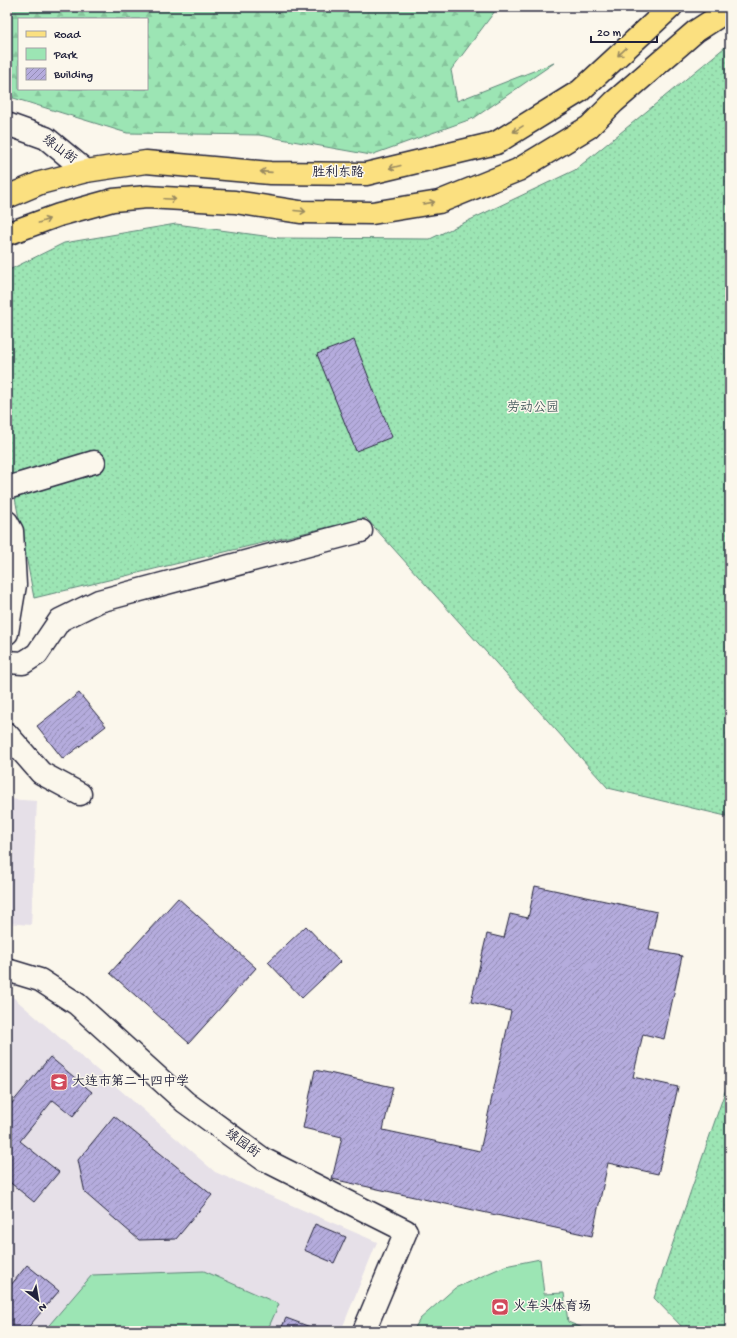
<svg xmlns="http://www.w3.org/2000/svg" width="737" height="1338" font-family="'Gochi Hand','LXGW WenKai TC',sans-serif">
	<defs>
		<pattern id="green-dots" width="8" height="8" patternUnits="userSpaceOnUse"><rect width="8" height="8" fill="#9ce5b4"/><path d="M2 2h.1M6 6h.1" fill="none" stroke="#86c49c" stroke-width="1.8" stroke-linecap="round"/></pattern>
		<pattern id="forest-firs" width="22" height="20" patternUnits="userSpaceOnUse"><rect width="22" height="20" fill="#9ce5b4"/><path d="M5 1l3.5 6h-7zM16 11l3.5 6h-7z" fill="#86c49c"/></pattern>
		<pattern id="building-hatch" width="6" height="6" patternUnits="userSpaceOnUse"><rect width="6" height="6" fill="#b5acdd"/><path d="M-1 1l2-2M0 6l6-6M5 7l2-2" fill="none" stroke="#938cb4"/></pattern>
	</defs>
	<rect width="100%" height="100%" fill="#fbf7ec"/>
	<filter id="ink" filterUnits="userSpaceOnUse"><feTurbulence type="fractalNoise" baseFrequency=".025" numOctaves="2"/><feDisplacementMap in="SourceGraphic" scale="8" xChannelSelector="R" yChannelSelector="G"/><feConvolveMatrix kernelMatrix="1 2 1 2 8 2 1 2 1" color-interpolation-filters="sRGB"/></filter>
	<g filter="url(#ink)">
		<g fill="#e6e0e8">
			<polygon points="7,799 37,801 31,925 7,923"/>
			<polygon points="7,992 215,1172 377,1242 341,1331 7,1331"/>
		</g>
		<g fill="url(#green-dots)" stroke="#5f8478">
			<polygon points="730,43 730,817 608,788 366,518 34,598 12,482 7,482 7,271 64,243 176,224 279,238 430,239 575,170"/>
			<polygon points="730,1077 730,1331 686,1331 654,1298"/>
		</g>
		<path fill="url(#forest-firs)" stroke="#5f8478" fill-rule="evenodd" d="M 7,7 L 498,7 L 451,70 L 457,101 L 554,63 L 474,118 L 371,155 L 259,135 L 127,133 L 7,96 ZM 19,19 L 147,19 L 147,89 L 19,89 Z"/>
		<g fill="#9ce5b4" stroke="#5f8478">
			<polygon points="540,1259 544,1294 564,1293 568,1322 590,1331 413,1331 420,1319 455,1288 505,1266"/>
			<polygon points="204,1271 279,1304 267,1331 44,1331 92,1275"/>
		</g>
		<g fill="url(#building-hatch)" stroke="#22223b">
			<polygon points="354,340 392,437 356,451 317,354"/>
			<polygon points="79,693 106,726 63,759 37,726"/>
			<polygon points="535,886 657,912 649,950 682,956 664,1039 643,1034 633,1077 678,1087 658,1174 608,1163 592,1236 332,1179 342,1137 303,1128 315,1070 393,1087 383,1130 480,1151 511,1011 471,1002 487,934 504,938 510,914 528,918"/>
			<polygon points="178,898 256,968 189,1043 110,973"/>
			<polygon points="306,926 340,962 302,998 268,962"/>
			<polygon points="50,1057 92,1092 73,1116 53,1100 20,1141 59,1172 34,1202 7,1180 7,1109"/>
			<polygon points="114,1116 212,1195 176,1239 139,1240 85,1193 78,1160"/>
			<polygon points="315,1224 346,1237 334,1263 304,1250"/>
			<polygon points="27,1265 59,1291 25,1331 7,1331 7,1290"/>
			<polygon points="286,1318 321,1331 280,1331"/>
		</g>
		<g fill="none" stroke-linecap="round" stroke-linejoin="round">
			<defs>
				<g id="minor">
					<polyline points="7,124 46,138 86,171"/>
					<polyline points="7,488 94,462"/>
					<polyline points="7,522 12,531 15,585 7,633"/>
					<polyline points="7,662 23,663 37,654 60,620 99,601 361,531"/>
					<polyline points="7,734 41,773 80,794"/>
					<polyline points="7,970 40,980 77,1004 185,1102 263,1159 406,1231 364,1331"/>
				</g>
				<g id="major">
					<polyline points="7,197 40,183 86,171 146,162 270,173 366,174 496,143 580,91 671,7"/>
					<polyline points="7,234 59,215 113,200 147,197 235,202 300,212 372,213 439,202 518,170 589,127 614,102 696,31 730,9"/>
				</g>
			</defs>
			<use href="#minor" stroke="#22223b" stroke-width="25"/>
			<use href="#major" stroke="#22223b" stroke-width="25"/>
			<use href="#minor" stroke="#fbf7ec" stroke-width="22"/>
			<use href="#major" stroke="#fbe080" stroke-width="22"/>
		</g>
		<defs><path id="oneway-shaft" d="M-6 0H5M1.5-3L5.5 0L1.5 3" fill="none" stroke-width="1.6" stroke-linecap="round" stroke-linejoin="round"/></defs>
		<g stroke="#998a61">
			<use href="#oneway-shaft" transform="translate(622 52) rotate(137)"/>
			<use href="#oneway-shaft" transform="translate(518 129) rotate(148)"/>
			<use href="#oneway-shaft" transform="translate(395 167) rotate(166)"/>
			<use href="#oneway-shaft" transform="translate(266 172) rotate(-176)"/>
			<use href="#oneway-shaft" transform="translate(170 199) rotate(3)"/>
			<use href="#oneway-shaft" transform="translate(429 203) rotate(-10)"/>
			<use href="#oneway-shaft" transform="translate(300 211) rotate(5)"/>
			<use href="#oneway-shaft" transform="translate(44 221) rotate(-20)"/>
		</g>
	</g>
	<defs>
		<symbol id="school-square" viewBox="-11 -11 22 22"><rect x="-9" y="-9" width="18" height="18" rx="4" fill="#d1495b" stroke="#fbf7ec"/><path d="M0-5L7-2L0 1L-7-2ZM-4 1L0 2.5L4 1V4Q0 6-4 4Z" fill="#fff"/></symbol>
		<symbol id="stadium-square" viewBox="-11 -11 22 22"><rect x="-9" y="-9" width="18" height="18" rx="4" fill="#d1495b" stroke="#fbf7ec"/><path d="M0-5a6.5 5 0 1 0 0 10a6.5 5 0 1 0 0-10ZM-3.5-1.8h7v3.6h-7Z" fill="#fff"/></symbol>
	</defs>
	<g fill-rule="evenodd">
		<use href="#school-square" x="49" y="1072" width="20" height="20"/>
		<use href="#stadium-square" x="490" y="1297" width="20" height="20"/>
	</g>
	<g text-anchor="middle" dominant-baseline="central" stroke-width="3" stroke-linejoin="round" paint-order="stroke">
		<g font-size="13" fill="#22223b" stroke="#fbf7ec">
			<text transform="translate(59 150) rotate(36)">绿山街</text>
			<text x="338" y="173">胜利东路</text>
			<text transform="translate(242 1144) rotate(36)">绿园街</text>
		</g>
		<g font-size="13" fill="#475c5f" stroke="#fbf7ec">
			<text x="533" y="408">劳动公园</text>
		</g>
		<g font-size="13" fill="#22223b" stroke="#fbf7ec" text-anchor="start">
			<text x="72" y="1082">大连市第二十四中学</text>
			<text x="513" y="1307">火车头体育场</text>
		</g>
	</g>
	<rect width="737" height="1338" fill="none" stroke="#fbf7ec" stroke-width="24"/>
	<rect x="12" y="12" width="713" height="1314" fill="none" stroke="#22223b" stroke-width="1.5" filter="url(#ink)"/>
	<rect x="18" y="18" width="130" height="72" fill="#fbf7ec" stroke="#a4a2a5"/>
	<rect x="26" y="31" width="20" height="6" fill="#fbe080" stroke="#a4a2a5"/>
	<text x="54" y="38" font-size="12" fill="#22223b">Road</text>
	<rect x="26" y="48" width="20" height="12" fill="#9ce5b4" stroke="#a4a2a5"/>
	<text x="54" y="58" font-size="12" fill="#22223b">Park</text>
	<rect x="26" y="68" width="20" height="12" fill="url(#building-hatch)" stroke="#a4a2a5"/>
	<text x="54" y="78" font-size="12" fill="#22223b">Building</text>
	<g transform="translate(38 1300) rotate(149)" stroke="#fbf7ec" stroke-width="3" paint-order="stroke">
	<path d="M0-3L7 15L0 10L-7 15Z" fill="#22223b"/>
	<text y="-6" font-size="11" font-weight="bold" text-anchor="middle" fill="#22223b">N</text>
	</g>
	<path d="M591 36v6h66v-6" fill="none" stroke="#22223b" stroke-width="2"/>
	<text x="597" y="36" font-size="12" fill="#22223b" stroke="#fbf7ec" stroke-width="3" paint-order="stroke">20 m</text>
</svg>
